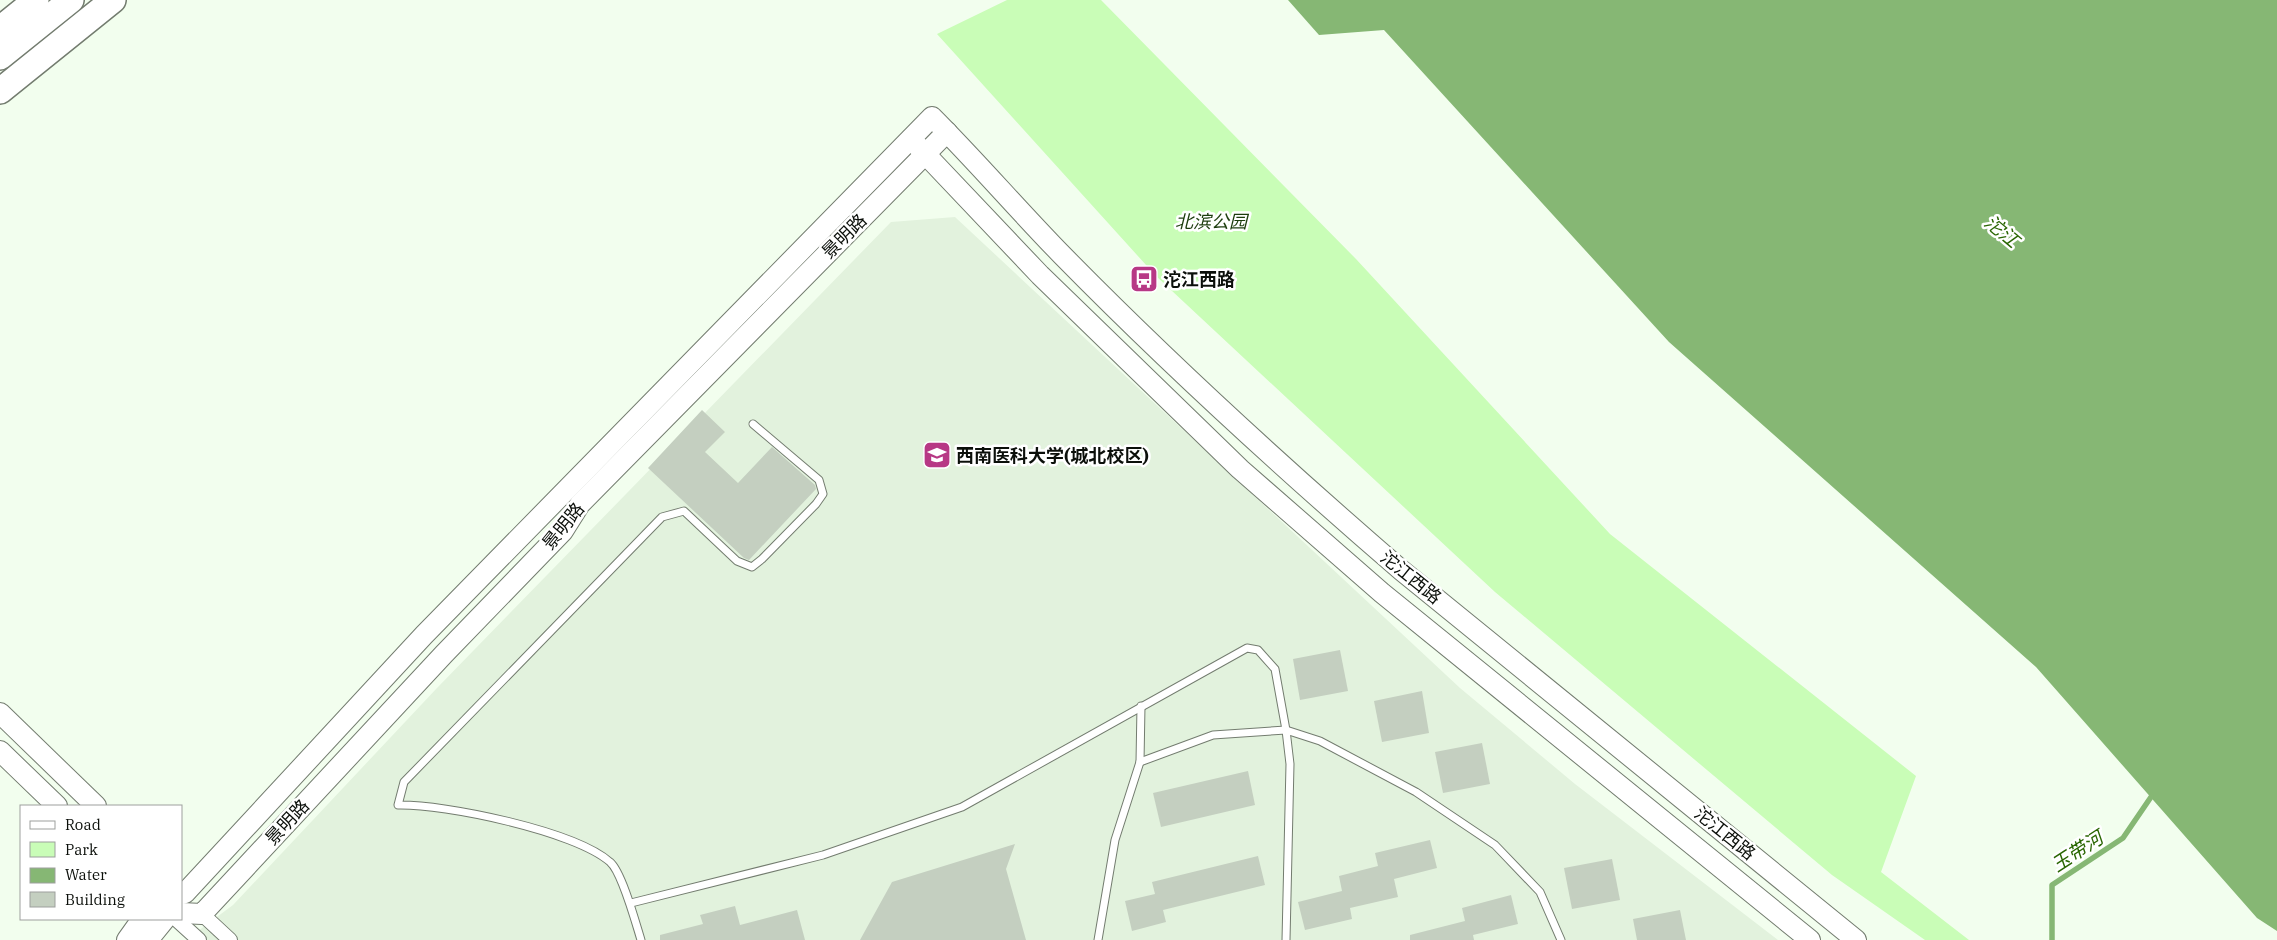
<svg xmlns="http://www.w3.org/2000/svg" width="2277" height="940" font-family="'IBM Plex Serif','Noto Sans SC',serif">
	<rect width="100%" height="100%" fill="#f2feee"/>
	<polygon fill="#e2f2dd" points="955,217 1460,688 1575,784 1778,940 186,940 233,905 437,688 891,222"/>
	<polygon fill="#c9fdb7" points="1007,0 1101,0 1356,259 1610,534 1916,776 1881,872 1969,940 1925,940 1832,875 1495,592 1156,276 937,34"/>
	<polygon fill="#86b774" points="1288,0 2277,0 2277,931 2257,918 2036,667 1669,342 1384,30 1319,35"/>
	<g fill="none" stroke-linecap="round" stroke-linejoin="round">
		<polyline stroke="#86b774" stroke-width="5.5" points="2052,940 2052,885 2123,838 2151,797"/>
	</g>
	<g fill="#c4cfc0">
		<polygon points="702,410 725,432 705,452 738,483 772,447 815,485 816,489 749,560 744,558 648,468"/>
		<polygon points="1340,650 1348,691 1300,700 1293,659"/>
		<polygon points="1422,691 1429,733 1382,742 1374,701"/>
		<polygon points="1482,743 1490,784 1443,793 1435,752"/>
		<polygon points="1248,771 1255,805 1161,827 1153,793"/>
		<polygon points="1430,840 1437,868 1394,879 1398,897 1350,908 1352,919 1305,930 1298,902 1342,891 1339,876 1378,866 1375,853"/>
		<polygon points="1015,844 1006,869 1026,940 860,940 892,882"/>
		<polygon points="1258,856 1265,885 1163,910 1166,922 1132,931 1125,901 1155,894 1152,882"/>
		<polygon points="1612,859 1620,900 1572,909 1564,868"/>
		<polygon points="1511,895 1518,924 1473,935 1474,940 1410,940 1410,935 1465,921 1462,908"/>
		<polygon points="735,906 740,925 797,910 805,940 660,940 660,935 703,924 700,915"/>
		<polygon points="1680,910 1686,940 1637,940 1633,919"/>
	</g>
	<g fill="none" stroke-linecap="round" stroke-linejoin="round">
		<defs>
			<g id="lane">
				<polyline points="1140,762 1213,735 1286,730 1320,741 1416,792 1495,845 1540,892 1561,940"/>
				<polyline points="631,903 823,855 962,807 1247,648 1258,650 1275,669 1286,730 1290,764 1286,940"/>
				<path d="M 641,940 C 636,924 622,872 610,862 C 575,831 445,804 398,805 L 404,782 L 662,517 L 684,511 L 737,561 L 752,567 L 762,559 L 816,504 L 823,494 L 819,480 L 753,424"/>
				<polyline points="1098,940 1115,840 1140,762 1141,706"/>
			</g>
			<g id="street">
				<polyline points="202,914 230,940"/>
				<polyline points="176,919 199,940"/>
			</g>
			<g id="secondary">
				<polyline points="911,139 1040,275 1240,469 1382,593 1810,940"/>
				<polyline points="0,713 96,806"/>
				<polyline points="0,751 57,806"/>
				<path d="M 181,894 L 185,893 L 424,635 L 932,117 C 977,162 1018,210 1062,255 C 1170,365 1284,469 1401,570 L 1856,940"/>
				<polyline points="181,913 202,914 444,654 563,531 580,504 947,132"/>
				<polyline points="127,940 142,919"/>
				<polyline points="148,940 165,919"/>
			</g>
			<g id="highway">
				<polyline points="0,29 36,0"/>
				<polyline points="0,57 71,0"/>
				<polyline points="0,91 113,0"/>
			</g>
		</defs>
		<use href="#lane" stroke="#737c6f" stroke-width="9"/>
		<use href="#street" stroke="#737c6f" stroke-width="16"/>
		<use href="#secondary" stroke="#737c6f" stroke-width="22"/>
		<use href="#highway" stroke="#737c6f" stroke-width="28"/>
		<use href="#lane" stroke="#fff" stroke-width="7"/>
		<use href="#street" stroke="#fff" stroke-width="14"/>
		<use href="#secondary" stroke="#fff" stroke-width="20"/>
		<use href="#highway" stroke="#fff" stroke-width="25"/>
	</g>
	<defs>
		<symbol id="bus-square" viewBox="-11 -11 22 22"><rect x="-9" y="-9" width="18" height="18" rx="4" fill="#b73885" stroke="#fff"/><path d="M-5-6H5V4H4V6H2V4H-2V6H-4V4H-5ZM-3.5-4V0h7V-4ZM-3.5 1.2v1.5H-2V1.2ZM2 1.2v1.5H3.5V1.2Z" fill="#fff"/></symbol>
		<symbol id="university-square" viewBox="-11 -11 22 22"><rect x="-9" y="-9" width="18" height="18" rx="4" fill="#b73885" stroke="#fff"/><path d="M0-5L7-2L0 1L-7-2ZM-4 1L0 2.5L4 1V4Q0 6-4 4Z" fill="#fff"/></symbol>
	</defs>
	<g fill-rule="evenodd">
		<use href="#bus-square" x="1128" y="263" width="32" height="32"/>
		<use href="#university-square" x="921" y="439" width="32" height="32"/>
	</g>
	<g text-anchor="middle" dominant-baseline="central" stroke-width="5" stroke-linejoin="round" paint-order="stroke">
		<g font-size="18" font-style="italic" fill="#1c3c0d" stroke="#fff">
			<text x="1211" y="221">北滨公园</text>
		</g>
		<g font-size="18" fill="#0b0f0a" stroke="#fff">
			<text transform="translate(844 236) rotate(-45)">景明路</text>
			<text transform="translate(563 526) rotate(-51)">景明路</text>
			<text transform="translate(1411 577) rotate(39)">沱江西路</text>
			<text transform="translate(287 822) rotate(-47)">景明路</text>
			<text transform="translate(1725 833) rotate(39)">沱江西路</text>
		</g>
		<g font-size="18" font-weight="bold" fill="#0b0f0a" stroke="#fff" text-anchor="start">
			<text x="1163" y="279">沱江西路</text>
			<text x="956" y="455">西南医科大学(城北校区)</text>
		</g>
		<g font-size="19" font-style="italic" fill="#296602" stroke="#fff">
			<text transform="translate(2002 231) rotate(40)">沱江</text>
			<text transform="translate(2077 851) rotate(-33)">玉带河</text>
		</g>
	</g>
	<rect x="20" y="805" width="162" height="115" fill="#ffffff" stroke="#9d9f9d"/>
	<rect x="30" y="821" width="25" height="8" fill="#ffffff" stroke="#9d9f9d"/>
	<text x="65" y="830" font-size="15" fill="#0b0f0a">Road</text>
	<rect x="30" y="842" width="25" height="15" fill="#c9fdb7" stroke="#9d9f9d"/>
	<text x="65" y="855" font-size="15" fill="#0b0f0a">Park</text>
	<rect x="30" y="868" width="25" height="15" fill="#86b774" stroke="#9d9f9d"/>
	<text x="65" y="880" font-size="15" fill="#0b0f0a">Water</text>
	<rect x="30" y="892" width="25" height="15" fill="#c4cfc0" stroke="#9d9f9d"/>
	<text x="65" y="905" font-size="15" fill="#0b0f0a">Building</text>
</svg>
